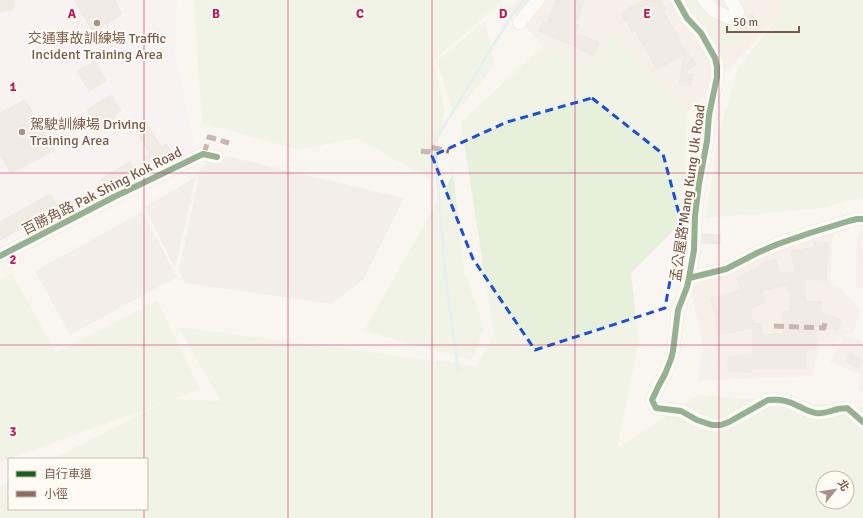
<svg xmlns="http://www.w3.org/2000/svg" width="863" height="518" font-family="Signika,'Noto Sans TC',sans-serif">
	<rect width="100%" height="100%" fill="#f9f5f0"/>
	<g fill="#f2e8de">
		<polygon points="518,0 780,0 779,16 687,113 644,68 596,70 543,46 510,9"/>
		<polygon points="863,226 863,289 856,287 857,237"/>
		<polygon points="833,234 830,283 842,289 860,310 854,332 844,335 837,342 820,343 812,376 698,381 703,344 690,287 722,276 810,235"/>
		<polygon points="844,336 863,341 863,392 858,390 861,375 830,362"/>
	</g>
	<g fill="#ede5e0">
		<polygon points="212,156 217,157 227,156 404,198 364,279 331,304 185,283 179,270 200,170"/>
		<polygon points="196,177 175,269 145,207"/>
		<polygon points="142,212 177,277 70,335 35,271"/>
	</g>
	<polygon fill="#f6eef6" points="0,0 177,0 175,54 195,148 44,221 0,244"/>
	<g fill="#e7f0db" fill-rule="evenodd">
		<polygon points="194,0 503,0 433,61 445,111 430,180 357,138 299,150 202,123"/>
		<polygon points="682,0 715,0 749,33 721,54 692,16"/>
		<polygon points="780,0 863,0 863,197 817,209 706,218 717,141 738,68 779,16"/>
		<polygon points="485,21 495,65 454,116 437,61"/>
		<path d="M 614,34 L 644,68 L 687,113 L 685,172 L 678,226 L 631,273 L 639,342 L 617,448 L 699,395 L 863,407 L 863,518 L 0,518 L 0,486 L 9,482 L 9,509 L 147,509 L 147,459 L 53,459 L 163,403 L 0,462 L 0,280 L 12,273 L 56,353 L 157,300 L 200,389 L 174,399 L 221,401 L 178,327 L 476,366 L 494,335 L 461,122 L 543,46 L 596,70 L 609,38 ZM 823,478 L 847,478 L 847,502 L 823,502 Z"/>
		<polygon points="453,174 464,269 484,328 472,360 364,331"/>
	</g>
	<g fill="none" stroke-linecap="round" stroke-linejoin="round">
		<polyline stroke="#d0e8ea" stroke-width="3" points="458,370 446,280 435,150 433,144 513,13 525,0"/>
	</g>
	<g fill="#e6ded7" stroke="#e2d8d2" fill-rule="evenodd">
		<polygon points="0,0 15,0 12,10 0,12"/>
		<polygon points="74,0 115,0 122,14 93,32"/>
		<polygon points="556,0 584,0 576,24 579,25 576,33 599,43 594,55 576,48 576,46 559,40 559,39 539,31 543,21 547,23"/>
		<polygon points="644,0 659,0 665,9 663,11 680,40 678,41 696,64 684,73 693,75 690,86 679,84 685,54 657,69 635,30 632,31 626,21 625,22 621,13"/>
		<polygon points="752,14 757,21 747,28 742,21"/>
		<polygon points="95,61 106,81 89,91 77,71"/>
		<polygon points="112,95 121,111 114,115 116,117 107,123 105,120 96,125 87,110"/>
		<polygon points="25,100 55,150 11,173 0,155 0,113"/>
		<polygon points="146,122 161,147 166,144 170,151 148,164 144,157 150,154 135,129"/>
		<polygon points="130,162 135,171 106,188 101,179"/>
		<polygon points="50,194 58,207 0,240 0,222"/>
		<polygon points="702,234 720,235 720,244 702,243"/>
		<path d="M 814,242 L 829,243 L 826,280 L 805,279 L 806,301 L 822,302 L 821,312 L 841,320 L 837,330 L 822,324 L 821,327 L 816,326 L 816,349 L 806,349 L 806,368 L 752,368 L 752,372 L 728,371 L 728,357 L 742,356 L 742,355 L 753,355 L 753,328 L 717,335 L 715,322 L 717,321 L 711,298 L 742,290 L 737,278 L 760,267 L 760,264 L 776,259 L 780,274 L 785,273 L 796,273 L 791,252 L 814,247 ZM 788,284 L 788,292 L 791,291 L 790,311 L 783,311 L 783,342 L 779,334 L 761,334 L 762,324 L 753,323 L 753,326 L 750,309 L 766,302 L 761,291 Z"/>
		<polygon points="850,353 862,361 858,368 846,361"/>
	</g>
	<g fill="none" stroke-linecap="round" stroke-linejoin="round">
		<defs>
			<g id="minor">
				<path d="M 677,0 L 687,18 L 701,33 L 715,58 L 717,67 L 717,77 L 709,115 L 707,141 L 699,184 L 695,216 L 694,250 L 689,278 L 687,287 L 678,310 L 673,351 L 671,359 L 665,374 L 659,385 L 652,400 L 656,408 L 681,411 L 697,420 L 712,425 L 721,425 L 729,422 L 768,400 C 778,399 787,400 796,405 C 803,408 809,412 816,413 C 825,414 830,411 838,409 C 841,408 844,409 847,408 L 863,422"/>
				<polyline points="704,0 713,10 730,18 738,12 731,0"/>
				<polyline points="519,23 538,0"/>
				<polyline points="0,256 114,197 203,154 217,157"/>
				<polyline points="689,278 726,269 759,252 778,244 810,233 849,221 857,219 863,219"/>
			</g>
		</defs>
		<use href="#minor" stroke="#d7d1cb" stroke-width="14"/>
		<use href="#minor" stroke="#fefefd" stroke-width="13"/>
		<g stroke="#8d6e63" stroke-width="5" stroke-dasharray="10 5" stroke-linecap="butt">
			<polyline points="421,151 428,152 429,147 449,151"/>
			<polyline points="204,154 209,137 229,143"/>
			<polyline points="774,326 824,328 825,322"/>
		</g>
		<defs>
			<g id="cycleway">
				<path d="M 677,0 L 687,18 L 701,33 L 715,58 L 717,67 L 717,77 L 709,115 L 707,141 L 699,184 L 695,216 L 694,250 L 689,278 L 687,287 L 678,310 L 673,351 L 671,359 L 665,374 L 659,385 L 652,400 L 656,408 L 681,411 L 697,420 L 712,425 L 721,425 L 729,422 L 768,400 C 778,399 787,400 796,405 C 803,408 809,412 816,413 C 825,414 830,411 838,409 C 841,408 844,409 847,408 L 863,422"/>
				<polyline points="0,256 114,197 203,154 217,157"/>
				<polyline points="689,278 726,269 759,252 778,244 810,233 849,221 857,219 863,219"/>
			</g>
		</defs>
		<use href="#cycleway" stroke="#fffaf3" stroke-width="8"/>
		<use href="#cycleway" stroke="#1b5e20" stroke-width="6"/>
	</g>
	<path d="M0 0H863V518H0ZM 592,98 L 663,154 L 681,221 L 665,308 L 535,350 L 473,259 L 432,156 L 507,122 Z" fill="#f9f5f0" fill-opacity=".55" fill-rule="evenodd"/>
	<path fill="none" stroke="#1d4ed8" stroke-width="3" stroke-dasharray="8 5" stroke-linejoin="round" d="M 592,98 L 663,154 L 681,221 L 665,308 L 535,350 L 473,259 L 432,156 L 507,122 Z"/>
	<path fill="none" stroke="#c2185b" stroke-width="1" stroke-opacity="0.55" d="M 144,0 L 144,459M 288,0 L 288,518M 432,0 L 432,518M 575,0 L 575,518M 719,0 L 719,518M 0,173 L 863,173M 0,345 L 863,345M 144,509 L 144,518"/>
	<g fill="#a69286" stroke="#fffaf3" stroke-width="1.5">
		<circle cx="97" cy="23" r="4"/>
		<circle cx="22" cy="132" r="4"/>
	</g>
	<g text-anchor="middle" dominant-baseline="central" stroke-width="4" stroke-linejoin="round" paint-order="stroke">
		<g font-size="14" fill="#7a5c4d" stroke="#fffaf3">
			<text x="97" y="38">交通事故訓練場 Traffic<tspan x="97" dy="16">Incident Training Area</tspan></text>
			<text x="30" y="124" text-anchor="start">駕駛訓練場 Driving<tspan x="30" dy="16">Training Area</tspan></text>
		</g>
		<g font-size="14" fill="#7a5c4d" stroke="#fffaf3">
			<text transform="translate(102 191) rotate(-27)">百勝角路 Pak Shing Kok Road</text>
			<text transform="translate(688 193) rotate(-82)">孟公屋路 Mang Kung Uk Road</text>
		</g>
	</g>
	<g font-size="13" text-anchor="middle" font-weight="bold" fill="#c2185b" stroke="#fffaf3" stroke-width="4" stroke-linejoin="round" paint-order="stroke">
		<text x="72" y="18">A</text>
		<text x="216" y="18">B</text>
		<text x="360" y="18">C</text>
		<text x="503" y="18">D</text>
		<text x="647" y="18">E</text>
		<text x="13" y="91">1</text>
		<text x="13" y="264">2</text>
		<text x="13" y="436">3</text>
	</g>
	<rect x="8" y="458" width="140" height="52" fill="#fffaf3" stroke="#cabbb1"/>
	<rect x="16" y="471" width="20" height="6" fill="#1b5e20" stroke="#cabbb1"/>
	<text x="44" y="478" font-size="12" fill="#7a5c4d">自行車道</text>
	<rect x="16" y="491" width="20" height="6" fill="#8d6e63" stroke="#cabbb1"/>
	<text x="44" y="498" font-size="12" fill="#7a5c4d">小徑</text>
	<g transform="translate(835 490) rotate(60)"><circle r="19" fill="#fffaf3" stroke="#cabbb1"/>
	<path d="M0-3L7 15L0 10L-7 15Z" fill="#a69286"/>
	<text y="-6" font-size="11" font-weight="bold" text-anchor="middle" fill="#7a5c4d">北</text>
	</g>
	<path d="M727 26v6h72v-6" fill="none" stroke="#7a5c4d" stroke-width="2"/>
	<text x="733" y="26" font-size="12" fill="#7a5c4d" stroke="#fffaf3" stroke-width="3" paint-order="stroke">50 m</text>
</svg>
